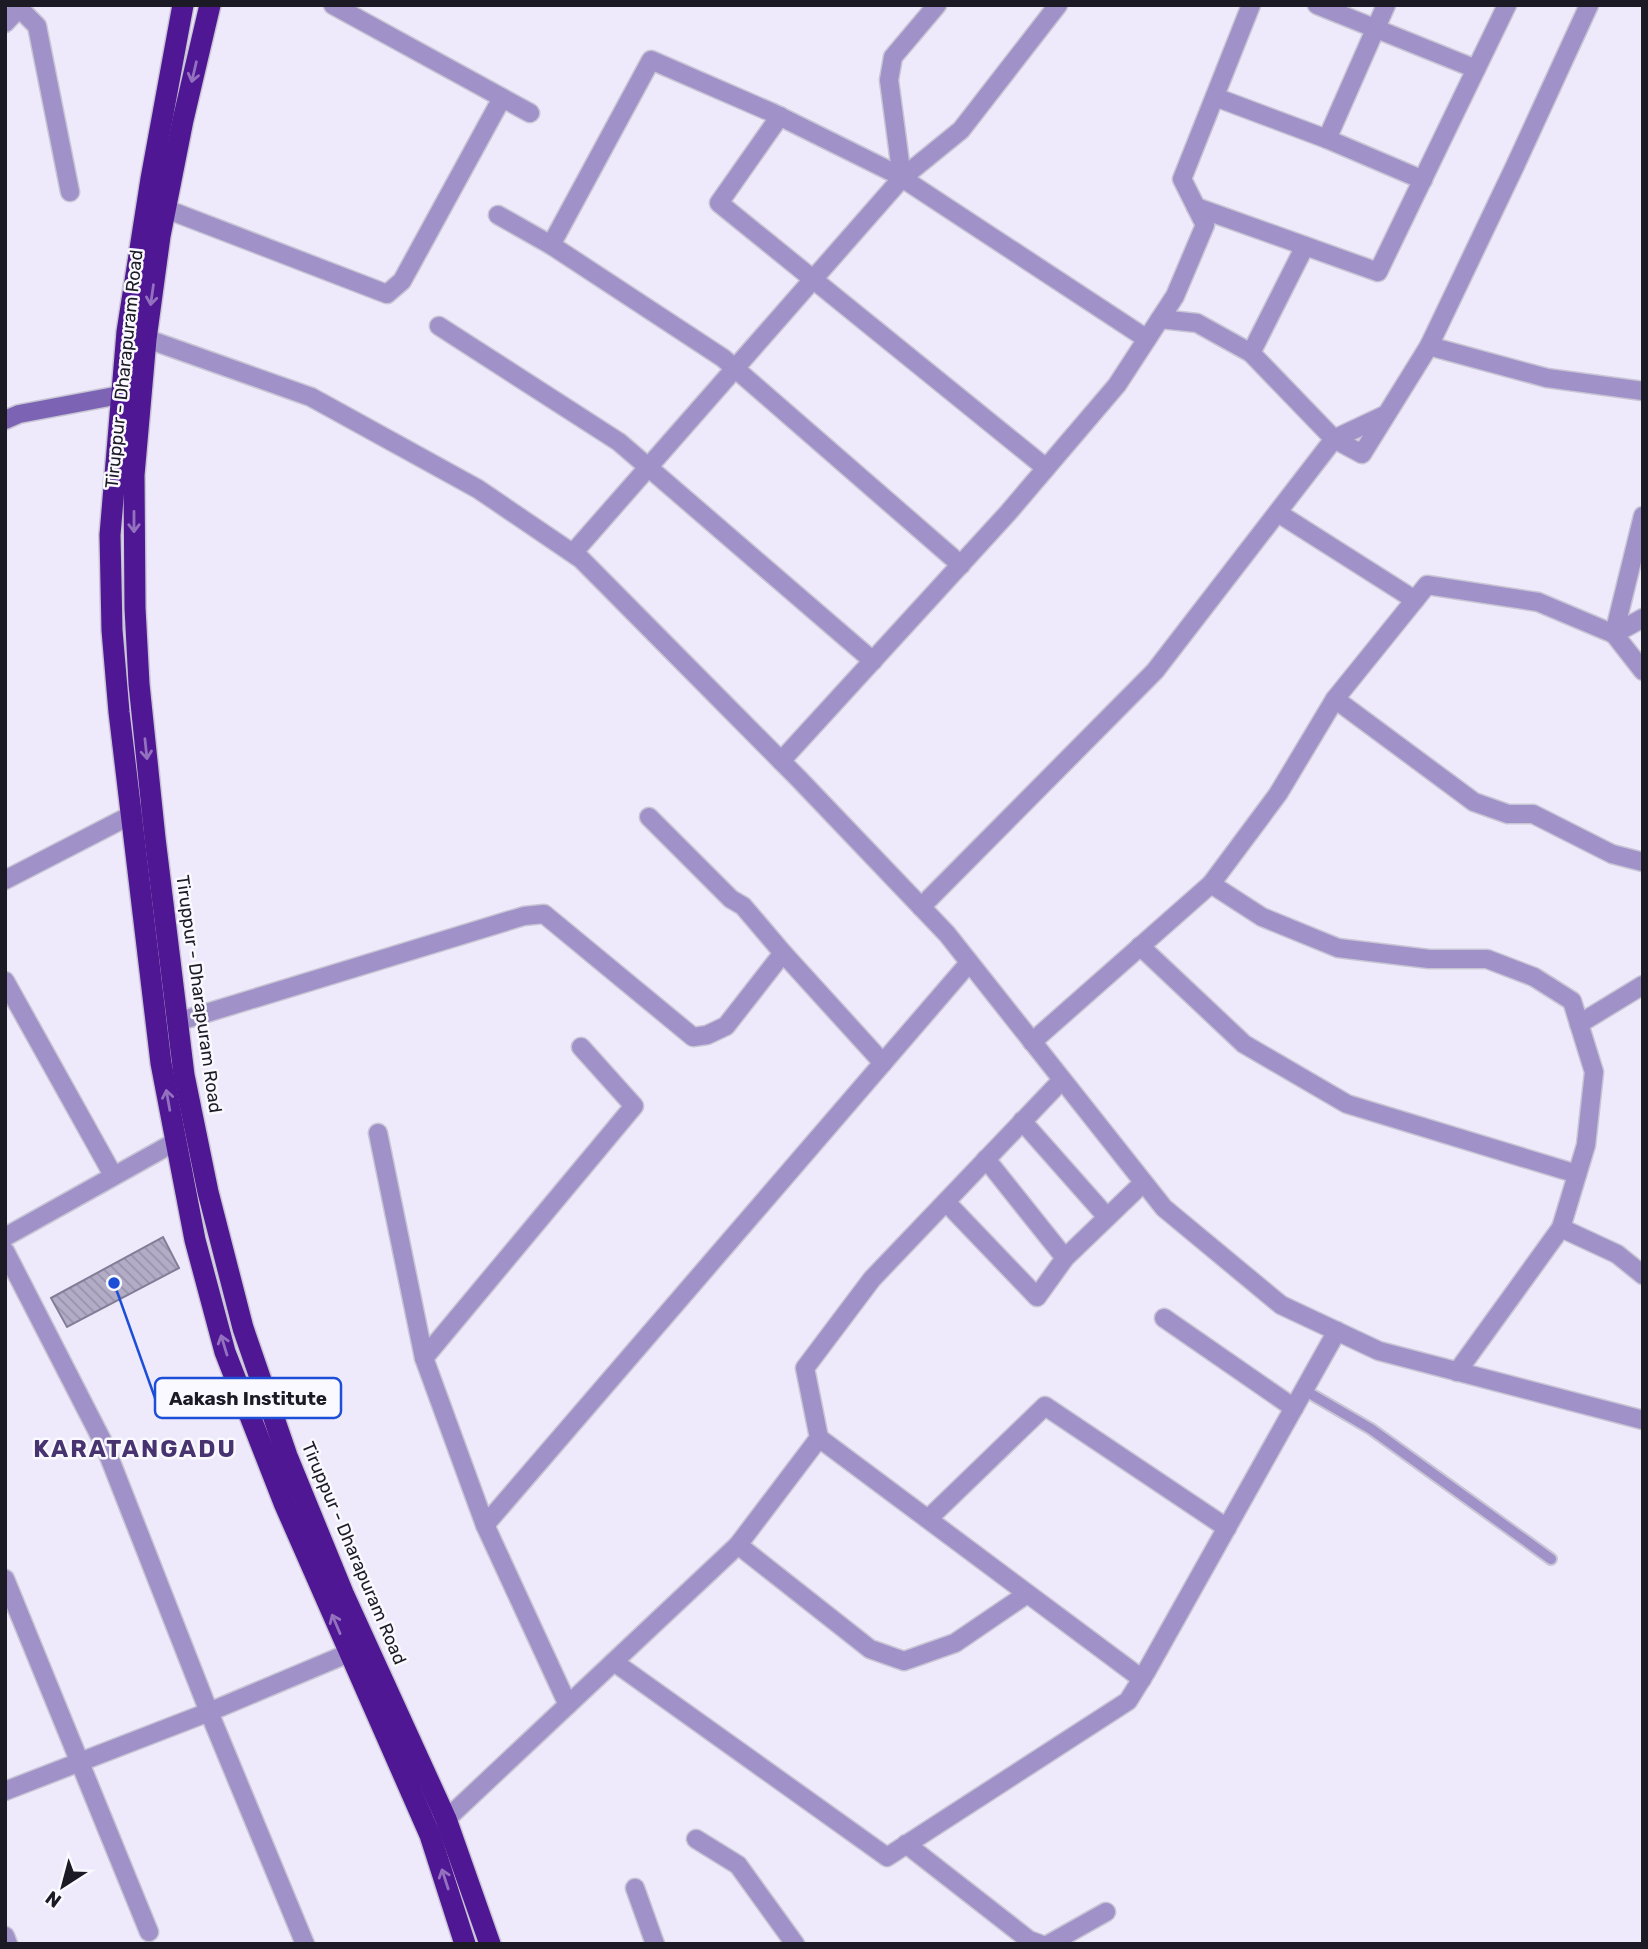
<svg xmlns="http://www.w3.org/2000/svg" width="1648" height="1949" font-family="Rubik,sans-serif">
	<defs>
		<pattern id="building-back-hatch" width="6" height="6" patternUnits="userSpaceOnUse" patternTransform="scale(1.75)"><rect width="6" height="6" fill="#b2acc7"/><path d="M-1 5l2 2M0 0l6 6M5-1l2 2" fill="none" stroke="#9893ab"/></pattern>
	</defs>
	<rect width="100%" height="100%" fill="#eeeafb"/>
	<polygon fill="url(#building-back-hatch)" stroke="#837d97" stroke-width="2" points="163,1237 179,1268 67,1327 51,1298"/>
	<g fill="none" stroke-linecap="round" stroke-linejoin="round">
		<defs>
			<polyline id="lane" points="1304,1390 1371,1429 1551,1559"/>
			<g id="street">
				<polyline points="333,5 530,113"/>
				<polyline points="1317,5 1476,69"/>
				<polyline points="19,8 37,26 70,192"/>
				<polyline points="5,23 22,5"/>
				<polyline points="1215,97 1327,139 1423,180"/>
				<polyline points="780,116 719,203 1046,468"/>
				<polyline points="1327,139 1386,5"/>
				<polyline points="902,178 889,80 893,57 937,5"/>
				<polyline points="1196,207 1378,272 1507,5"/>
				<polyline points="166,209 387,294 402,281 502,98"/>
				<polyline points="498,215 551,245 723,358 961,565"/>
				<polyline points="551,245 651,60 773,113 896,174 1147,339"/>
				<polyline points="1160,319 1197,323 1251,353 1334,439 1385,415"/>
				<polyline points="439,326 619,442 873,661"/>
				<polyline points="136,335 311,397 478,489 581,559 799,779 947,934 1164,1208 1281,1305 1379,1351 1643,1420"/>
				<polyline points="1429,346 1547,378 1643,391"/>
				<polyline points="1251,353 1305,246"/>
				<polyline points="1278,513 1415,600"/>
				<polyline points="573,553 902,178 961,130 1058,5"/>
				<polyline points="1614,634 1643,516"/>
				<polyline points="1614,634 1643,618"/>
				<polyline points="1335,699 1474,802 1508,814 1533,814 1612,854 1643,862"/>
				<polyline points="781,761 1007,514 1117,385 1175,296 1205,225 1182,179 1251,5"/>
				<polyline points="649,817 731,899 743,906 783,953 883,1063"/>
				<polyline points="5,880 133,814 143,812"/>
				<polyline points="1211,884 1278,794 1335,699 1427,585 1538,602 1614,634 1643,671"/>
				<polyline points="921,907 1155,671 1334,439 1362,454 1429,346 1515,166 1589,5"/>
				<polyline points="1140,946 1244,1044 1347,1104 1577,1174"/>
				<polyline points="5,981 113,1175"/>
				<polyline points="177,1022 524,916 544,914 693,1037 707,1035 726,1026 783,953"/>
				<polyline points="1579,1024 1643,985"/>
				<polyline points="1032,1042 1211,884 1262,917 1338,948 1429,959 1487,959 1534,977 1572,1001 1594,1072 1586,1145 1561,1228"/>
				<polyline points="1022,1121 1107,1217"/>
				<polyline points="378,1133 424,1358 485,1525 568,1705"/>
				<polyline points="986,1159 1065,1258"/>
				<polyline points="946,1202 1037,1297 1065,1258 1143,1183"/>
				<polyline points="5,1237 175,1142"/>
				<polyline points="5,1251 104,1444 209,1712 305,1944"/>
				<polyline points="1164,1318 1294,1408"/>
				<polyline points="424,1358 634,1106 581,1047"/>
				<polyline points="1457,1372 1561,1228 1617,1254 1643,1275"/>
				<polyline points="819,1438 1142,1679"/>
				<polyline points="928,1519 1045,1406 1227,1528"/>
				<polyline points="485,1525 969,963"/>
				<polyline points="738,1545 870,1649 904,1661 955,1643 1027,1594"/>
				<polyline points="5,1579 149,1932"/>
				<polyline points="614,1662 887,1857 1128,1701 1146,1672 1337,1331"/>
				<polyline points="5,1791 209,1712 361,1648"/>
				<polyline points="437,1828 738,1545 819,1438 805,1368 872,1279 1062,1080"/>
				<polyline points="696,1839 738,1865 795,1944"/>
				<polyline points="906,1844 1029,1940 1040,1944"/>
				<polyline points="635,1888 655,1944"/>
				<polyline points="5,1936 8,1944"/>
				<polyline points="1049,1944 1106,1912"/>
			</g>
			<polyline id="secondary" points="5,420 19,414 120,395 132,397"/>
			<g id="highway">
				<polyline points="183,5 151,179 127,332 110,535 112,630 119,712 161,1063 195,1240 225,1352 284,1503 430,1835 465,1944"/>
				<polyline points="210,5 183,120 160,236 146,339 134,475 135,608 139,684 155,838 184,1075 208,1192 243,1328 287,1456 343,1593 446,1819 490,1944"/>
			</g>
		</defs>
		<use href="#lane" stroke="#c8c5d4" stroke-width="14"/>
		<use href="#street" stroke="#c8c5d4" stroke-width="21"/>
		<use href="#secondary" stroke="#c8c5d4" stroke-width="21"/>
		<use href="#highway" stroke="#c8c5d4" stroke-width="24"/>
		<use href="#lane" stroke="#a091c9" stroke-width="10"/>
		<use href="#street" stroke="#a091c9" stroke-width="18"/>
		<use href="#secondary" stroke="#7c63b4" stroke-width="18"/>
		<use href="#highway" stroke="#4f1794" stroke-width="21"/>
	</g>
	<defs><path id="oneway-shaft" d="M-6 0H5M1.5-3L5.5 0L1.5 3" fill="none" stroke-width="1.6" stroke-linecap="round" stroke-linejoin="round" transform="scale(1.75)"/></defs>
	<g stroke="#9371bf">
		<use href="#oneway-shaft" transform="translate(194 72) rotate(103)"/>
		<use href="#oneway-shaft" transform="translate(152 295) rotate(98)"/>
		<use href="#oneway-shaft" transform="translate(134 522) rotate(90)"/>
		<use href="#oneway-shaft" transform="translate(146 749) rotate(84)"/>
		<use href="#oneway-shaft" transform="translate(168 1100) rotate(-100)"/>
		<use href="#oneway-shaft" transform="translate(224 1345) rotate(-107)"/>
		<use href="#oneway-shaft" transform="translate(336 1624) rotate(-113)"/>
		<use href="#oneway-shaft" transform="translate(445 1879) rotate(-108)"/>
	</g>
	<g text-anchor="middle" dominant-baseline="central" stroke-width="5" stroke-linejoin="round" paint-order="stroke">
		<g font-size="18" fill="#1c1a24" stroke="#faf9ff">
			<text transform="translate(124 369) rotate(-84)">Tiruppur - Dharapuram Road</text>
			<text transform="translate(199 994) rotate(82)">Tiruppur - Dharapuram Road</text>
			<text transform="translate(354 1553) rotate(67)">Tiruppur - Dharapuram Road</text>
		</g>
		<g font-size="24" font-weight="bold" letter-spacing="2" fill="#47336f" stroke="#faf9ff">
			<text x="135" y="1449">KARATANGADU</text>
		</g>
	</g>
	<path fill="none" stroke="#1d4ed8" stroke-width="2.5" d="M114 1283L155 1398"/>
	<circle fill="#1d4ed8" stroke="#faf9ff" stroke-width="2.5" cx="114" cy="1283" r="7"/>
	<rect fill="#faf9ff" stroke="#1d4ed8" stroke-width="2.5" x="155" y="1378" width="186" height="40" rx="7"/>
	<g font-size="19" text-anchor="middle" font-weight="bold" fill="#1c1a24">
		<text x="248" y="1405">Aakash Institute</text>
	</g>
	<rect width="1648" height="1949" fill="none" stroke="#1c1a24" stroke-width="14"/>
	<g transform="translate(63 1886) rotate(216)" stroke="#faf9ff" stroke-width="5" paint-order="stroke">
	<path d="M0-5L12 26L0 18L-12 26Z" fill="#1c1a24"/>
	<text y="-10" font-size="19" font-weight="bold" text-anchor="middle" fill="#1c1a24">N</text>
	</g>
</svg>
